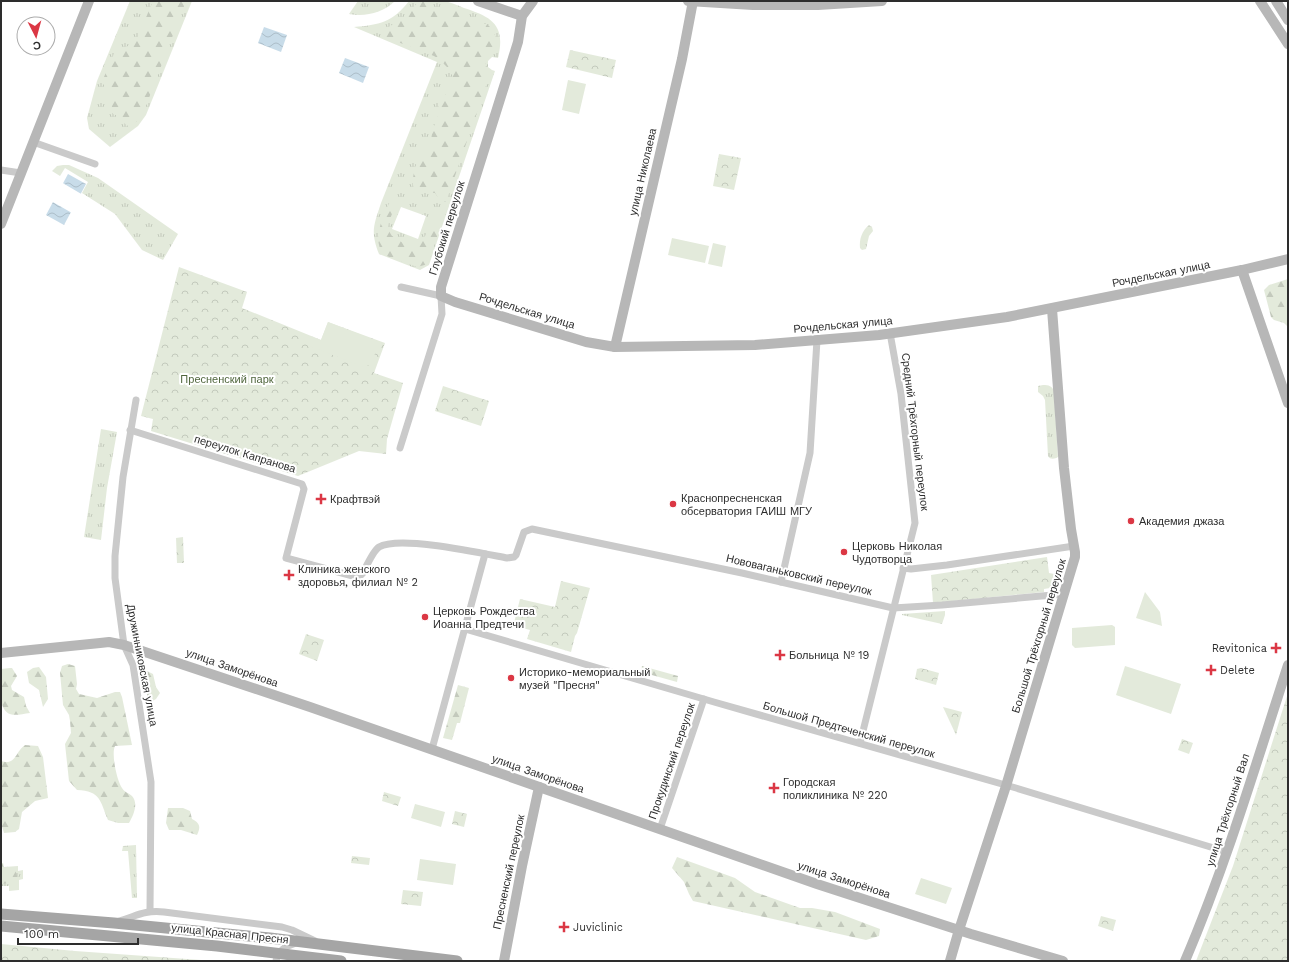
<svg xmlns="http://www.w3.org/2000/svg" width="1289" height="962" font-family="'Work Sans',sans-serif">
	<defs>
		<pattern id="grass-tufts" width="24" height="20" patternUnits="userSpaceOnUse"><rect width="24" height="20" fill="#e3eadb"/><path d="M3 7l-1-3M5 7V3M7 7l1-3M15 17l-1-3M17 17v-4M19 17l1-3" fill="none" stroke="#c3c9bc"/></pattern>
		<pattern id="forest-firs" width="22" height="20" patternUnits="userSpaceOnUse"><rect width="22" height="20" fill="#e3eadb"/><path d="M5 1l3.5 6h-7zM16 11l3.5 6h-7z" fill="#c3c9bc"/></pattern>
		<pattern id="park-crowns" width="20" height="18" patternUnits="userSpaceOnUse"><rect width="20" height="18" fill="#e3eadb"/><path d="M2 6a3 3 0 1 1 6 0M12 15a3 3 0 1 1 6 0" fill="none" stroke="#c3c9bc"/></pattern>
		<pattern id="water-waves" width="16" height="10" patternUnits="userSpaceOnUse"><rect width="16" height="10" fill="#c8dce9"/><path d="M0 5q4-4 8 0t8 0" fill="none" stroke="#acbdc8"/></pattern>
	</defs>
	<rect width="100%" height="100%" fill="#fff"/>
	<g fill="url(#grass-tufts)" fill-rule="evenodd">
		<polygon points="130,1 192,1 146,115 138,126 110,147 89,129 87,118 97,81"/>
		<path d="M 358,1 L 395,1 C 383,13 365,17 349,14 Z"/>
		<path d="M 409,1 C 420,1 432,0 443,1 C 450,2 457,5 464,8 C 492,17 506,25 498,58 L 492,57 L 488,61 L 488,67 L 492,70 L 495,71 L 429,265 L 420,270 L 379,254 C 370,231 374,225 381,203 L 437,62 L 354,27 C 379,25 393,22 409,1 ZM 401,207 L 426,216 L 418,239 L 392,229 Z"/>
		<polygon points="63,165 69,165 98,178 178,234 163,260 142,250 115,214 82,193 88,182 65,168 60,176 52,171 57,166"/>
		<path d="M 869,225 L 872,227 L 873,231 L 869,236 L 866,249 L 862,250 L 860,248 C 859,239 862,231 869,225 Z"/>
		<path d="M 1043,385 C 1049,385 1052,386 1054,391 L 1058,457 C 1055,459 1050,460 1048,456 L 1045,400 L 1043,396 L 1038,392 L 1038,386 Z"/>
		<polygon points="101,429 117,432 107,488 101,540 84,537"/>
		<polygon points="945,611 945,615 942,624 902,615 902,614"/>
		<polygon points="136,845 137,898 132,898 128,851 122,851 123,846"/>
		<polygon points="1,863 3,863 4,867 18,866 18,871 23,870 23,879 19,880 19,890 9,891 9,886 1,886"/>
	</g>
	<g fill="url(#forest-firs)">
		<path d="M 153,1 L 186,1 L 144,111 C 140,118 137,124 128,126 L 124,123 L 123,118 L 113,114 L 111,103 L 103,83 L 104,77 L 116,49 C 124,47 130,47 136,41 Z"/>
		<path d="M 421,1 C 428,2 430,8 437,11 C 444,14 451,6 458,11 C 463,14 465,20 470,23 L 487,24 C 495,31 497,38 496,49 L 488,56 L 485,61 L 489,77 L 487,83 L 446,202 L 441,202 L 435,193 L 424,192 L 414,188 C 410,179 418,160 420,151 L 431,146 L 432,130 L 437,120 L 439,104 L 448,91 L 452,81 L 452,75 L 450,70 L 439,59 L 434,56 L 385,37 C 385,23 399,24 407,15 C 412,10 414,4 421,1 Z"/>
		<path d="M 392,197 L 397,197 L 399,203 C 394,207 389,220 388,227 C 388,230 390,233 392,236 L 397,238 L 405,245 C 425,238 424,242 431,222 L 437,220 L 442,222 L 428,264 L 417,267 L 384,255 C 370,238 385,214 392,197 Z"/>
		<polygon points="1288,279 1288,327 1284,323 1274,320 1271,317 1264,290 1269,285"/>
		<path d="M 68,664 L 75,666 L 77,684 L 76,689 L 79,694 L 97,698 L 115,692 L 120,692 L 122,697 L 132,745 L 115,746 C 111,754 117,781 122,788 C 124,792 129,793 132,796 C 139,804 133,816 129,823 L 118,823 L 108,820 C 100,801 101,791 77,790 L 69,781 L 65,744 L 71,733 L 70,721 L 69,715 L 63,705 L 60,673 L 62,666 Z"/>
		<polygon points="642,666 678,676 677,682 641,672"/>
		<polygon points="39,667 46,677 48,699 43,707 39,690 29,683 27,672 33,668"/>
		<path d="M 10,668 L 12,668 L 17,676 L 11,686 L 12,690 L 24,697 L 26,706 L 30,713 C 16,715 5,719 1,701 L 1,669 Z"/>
		<polygon points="147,671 153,674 156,687 160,693 156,699 151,702 147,698"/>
		<polygon points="458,685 469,688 460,723 457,723 452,740 443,738"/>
		<path d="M 25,745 L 38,746 L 43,757 L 48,798 L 35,801 L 22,812 L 19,829 L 15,832 L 4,833 L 1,823 L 1,761 C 16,766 15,752 25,745 Z"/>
		<path d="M 168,808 L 183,808 L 190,811 L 192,819 C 200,823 201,827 197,835 L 181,830 L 169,830 L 166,823 Z"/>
		<polygon points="677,857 724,874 735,878 755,892 800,908 812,908 835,912 880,929 879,936 866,940 693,901 689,894 684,882 672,868"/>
		<path d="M 8,869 L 14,869 C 18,874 18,881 15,886 L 12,887 L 11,884 L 8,883 L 1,884 L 1,871 Z"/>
	</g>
	<g fill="url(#park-crowns)">
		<polygon points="570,50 616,60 612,78 566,67"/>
		<polygon points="719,154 741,158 734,190 713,186"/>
		<polygon points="179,267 247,292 242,308 321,340 328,322 385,343 374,373 403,383 387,439 386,454 359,451 298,476 151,431 153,419 141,416"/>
		<polygon points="443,386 489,401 481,426 435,411"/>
		<polygon points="183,537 184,563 177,563 176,538"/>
		<polygon points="1047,557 1049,573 1060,575 1056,587 1044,589 1044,592 933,603 931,575"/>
		<polygon points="561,581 590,588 577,633 575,636 571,652 527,639 530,630 519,627 520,624 514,623 520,599 555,607"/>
		<polygon points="306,634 324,640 317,661 299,654"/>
		<polygon points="921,668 939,673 936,685 915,679 917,669"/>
		<polygon points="1288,693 1288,961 1196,961 1233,866"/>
		<polygon points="943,707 962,712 956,735"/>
		<polygon points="1182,739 1193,743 1189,754 1178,750"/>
		<polygon points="384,792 401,797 398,806 382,801"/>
		<polygon points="455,811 467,814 464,827 452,824"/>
		<polygon points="352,856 370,858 369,865 351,863"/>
		<polygon points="403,890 423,892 421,906 401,904"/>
		<polygon points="1101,916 1116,920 1113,931 1098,926"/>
		<polygon points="1,944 75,951 215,961 1,961"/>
	</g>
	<g fill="#e3eadb">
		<polygon points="568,80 586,84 579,114 562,110"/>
		<polygon points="672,238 709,246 705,263 668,255"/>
		<polygon points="713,243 726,246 722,267 708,264"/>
		<polygon points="328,322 382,343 366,368 307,345 310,336 321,340"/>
		<polygon points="1145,592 1160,612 1162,626 1136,618"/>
		<polygon points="1112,625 1115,627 1115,645 1075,648 1072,645 1072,628"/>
		<polygon points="1125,666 1181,684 1171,714 1116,695"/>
		<polygon points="415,804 445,812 441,827 411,818"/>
		<polygon points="420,859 456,864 453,885 417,880"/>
		<polygon points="921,878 952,888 946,904 915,894"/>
	</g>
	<g fill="url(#water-waves)">
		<polygon points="264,27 287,35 281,52 258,43"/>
		<polygon points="345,58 369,67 363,83 339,73"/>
		<polygon points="68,174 86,184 64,225 46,215"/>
	</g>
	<polygon fill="#fff" points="61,182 83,195 72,213 51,201"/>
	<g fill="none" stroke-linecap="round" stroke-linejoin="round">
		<g stroke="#cacaca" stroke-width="7">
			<polyline points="33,142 95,164"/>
			<polyline points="1,170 21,173"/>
			<polyline points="136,400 123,477 115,556 115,578 124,645 133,665 151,782 150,911"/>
			<path d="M 130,430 L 302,484 L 304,489 L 286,558 L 353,576 L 360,576 L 363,573 C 366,567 373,551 379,547 C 399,535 481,553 507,558 L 514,557 L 516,555 L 524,532 L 532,529 L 742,573 L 893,608 L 942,605 L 1064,594"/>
			<polyline points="400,448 442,314 441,296 401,287"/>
			<polyline points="903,568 911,569 947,565 1074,546"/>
			<polyline points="781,582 810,453 817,340"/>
			<polyline points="465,629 714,702 1016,788 1227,852"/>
			<polyline points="860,743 915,523 901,394 890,333"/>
			<polyline points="432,749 485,554"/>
			<polyline points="660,829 704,699"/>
			<path d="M 119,921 C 137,916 143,910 164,912 L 282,927 L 292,930 L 315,941"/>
			<path d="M 276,961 C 277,950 287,946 296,943"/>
		</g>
		<g stroke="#b7b7b7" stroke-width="10">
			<polyline points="478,1 522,16"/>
			<polyline points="533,1 522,16 518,42 441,287 441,296 455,302 586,342 615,347 755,345 879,335 1007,317 1242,270 1288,259"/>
			<polyline points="688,1 753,5 818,5 882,1"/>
			<polyline points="1260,1 1288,44"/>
			<polyline points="1276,1 1288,20"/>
			<polyline points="1,224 89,1"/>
			<polyline points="1242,270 1288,403"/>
			<polyline points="615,347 682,59 693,1"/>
			<polyline points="1,653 100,643 109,642 124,645 310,707 817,884 971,934 1063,961"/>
			<polyline points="504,961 522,866 539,787"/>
			<polyline points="950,961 959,930 1006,786 1075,557 1075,552 1071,529 1064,468 1052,309"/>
			<path d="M 1185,961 C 1226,865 1256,764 1288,665"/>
		</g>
		<g stroke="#a5a5a5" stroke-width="11">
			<polyline points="1,914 114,923 270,938 457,961"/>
			<polyline points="1,926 217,946 341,961"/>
		</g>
	</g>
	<g fill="#db3744" stroke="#fff" stroke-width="1.5">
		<path d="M319 493h4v4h4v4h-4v4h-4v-4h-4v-4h4z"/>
		<circle cx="673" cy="504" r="4"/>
		<circle cx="1131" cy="521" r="4"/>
		<circle cx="844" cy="552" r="4"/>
		<path d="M287 569h4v4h4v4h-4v4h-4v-4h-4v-4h4z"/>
		<circle cx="425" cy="617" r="4"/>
		<path d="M1274 642h4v4h4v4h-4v4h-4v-4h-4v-4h4z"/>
		<path d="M778 649h4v4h4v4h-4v4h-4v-4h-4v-4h4z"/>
		<path d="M1209 664h4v4h4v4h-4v4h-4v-4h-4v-4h4z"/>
		<circle cx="511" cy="678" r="4"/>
		<path d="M772 782h4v4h4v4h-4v4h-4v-4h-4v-4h4z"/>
		<path d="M562 921h4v4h4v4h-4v4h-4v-4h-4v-4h4z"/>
	</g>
	<g text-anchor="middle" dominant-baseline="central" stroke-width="4" stroke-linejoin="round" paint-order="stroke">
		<g font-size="11" fill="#2d2d2d" stroke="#fff">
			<text transform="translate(643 172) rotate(-77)">улица Николаева</text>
			<text transform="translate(447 228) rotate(-73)">Глубокий переулок</text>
			<text transform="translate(1161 274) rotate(-11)">Рочдельская улица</text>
			<text transform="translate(527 311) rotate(17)">Рочдельская улица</text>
			<text transform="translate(843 325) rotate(-5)">Рочдельская улица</text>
			<text transform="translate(915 432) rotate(83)">Средний Трёхгорный переулок</text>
			<text transform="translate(245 454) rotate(17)">переулок Капранова</text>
			<text transform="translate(799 575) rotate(13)">Нововаганьковский переулок</text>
			<text transform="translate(1039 636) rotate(-73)">Большой Трёхгорный переулок</text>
			<text transform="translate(142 665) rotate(79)">Дружинниковская улица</text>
			<text transform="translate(232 668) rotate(19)">улица Заморёнова</text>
			<text transform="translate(849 730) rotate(16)">Большой Предтеченский переулок</text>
			<text transform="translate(672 761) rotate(-71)">Прокудинский переулок</text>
			<text transform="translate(538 774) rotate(19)">улица Заморёнова</text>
			<text transform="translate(1228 810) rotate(-72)">улица Трёхгорный Вал</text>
			<text transform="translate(509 872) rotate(-78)">Пресненский переулок</text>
			<text transform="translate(844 880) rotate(18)">улица Заморёнова</text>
			<text transform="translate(230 934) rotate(6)">улица Красная Пресня</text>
		</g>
		<g font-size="11" fill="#50663d" stroke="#fff">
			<text x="227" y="379">Пресненский парк</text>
		</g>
		<g font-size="11" fill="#2d2d2d" stroke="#fff" text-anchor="start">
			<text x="681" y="498">Краснопресненская<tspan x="681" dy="13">обсерватория ГАИШ МГУ</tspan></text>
			<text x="330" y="499">Крафтвэй</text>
			<text x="1139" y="521">Академия джаза</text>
			<text x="852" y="546">Церковь Николая<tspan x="852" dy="13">Чудотворца</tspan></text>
			<text x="298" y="569">Клиника женского<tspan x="298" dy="13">здоровья, филиал № 2</tspan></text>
			<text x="433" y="611">Церковь Рождества<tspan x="433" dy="13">Иоанна Предтечи</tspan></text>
			<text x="1267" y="648" text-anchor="end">Revitonica</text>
			<text x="789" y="655">Больница № 19</text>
			<text x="1220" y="670">Delete</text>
			<text x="519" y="672">Историко-мемориальный<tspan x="519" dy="13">музей "Пресня"</tspan></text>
			<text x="783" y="782">Городская<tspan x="783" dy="13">поликлиника № 220</tspan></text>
			<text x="573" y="927">Juviclinic</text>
		</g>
	</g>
	<rect width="1289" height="962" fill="none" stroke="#2d2d2d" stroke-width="4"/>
	<g transform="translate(36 36) rotate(174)"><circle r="19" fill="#ffffff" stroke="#ababab"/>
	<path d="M0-3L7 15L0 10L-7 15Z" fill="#db3744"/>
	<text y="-6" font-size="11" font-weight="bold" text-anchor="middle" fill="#2d2d2d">С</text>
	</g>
	<path d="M18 938v6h120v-6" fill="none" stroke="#2d2d2d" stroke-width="2"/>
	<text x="24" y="938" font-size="12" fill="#2d2d2d" stroke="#ffffff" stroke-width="3" paint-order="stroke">100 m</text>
</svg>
